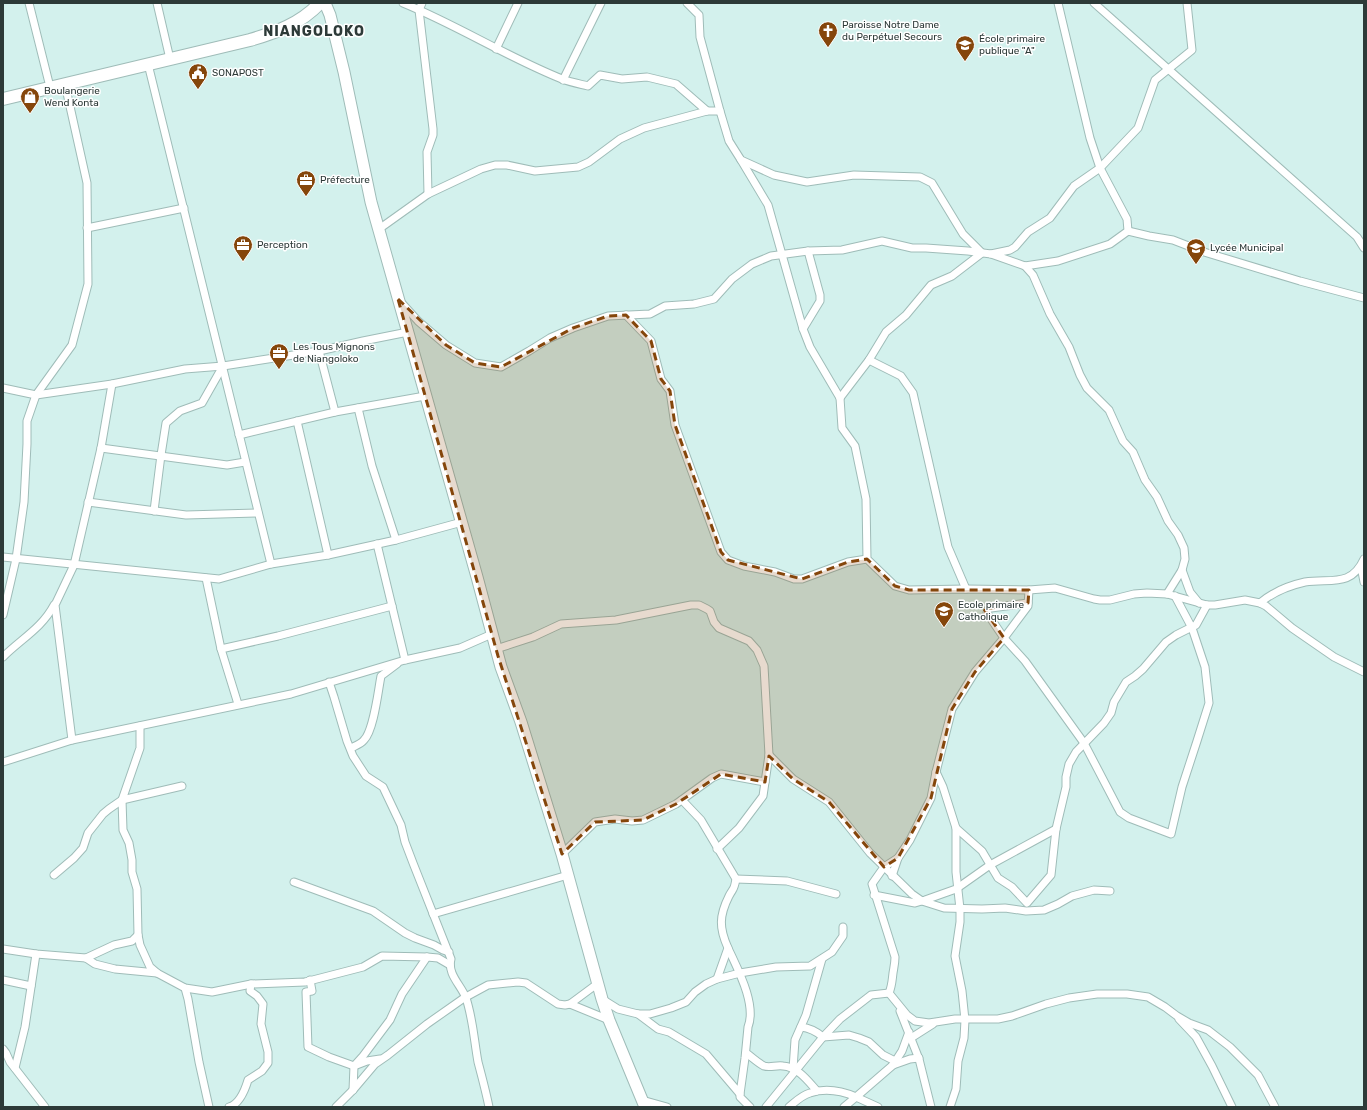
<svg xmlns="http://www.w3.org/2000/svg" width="1367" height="1110" font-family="Rubik,sans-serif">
	<rect width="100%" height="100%" fill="#d3f1ed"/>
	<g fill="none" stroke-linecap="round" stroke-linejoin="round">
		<defs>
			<g id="minor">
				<polyline points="29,3 50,87"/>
				<polyline points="157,3 170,59"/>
				<path d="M 403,3 C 457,25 507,57 562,79 C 570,82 580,84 588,86 L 600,75 L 622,79 L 647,77 L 676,84 L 707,111"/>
				<polyline points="422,3 419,10 433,129 433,135 427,152 428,194"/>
				<polyline points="687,3 699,15 700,37 720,111 729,141 741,160 774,175 807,182 854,175 920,177 932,183 963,234 982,253 952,276 931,285 906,315 886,332 869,360 840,398"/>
				<polyline points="1094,3 1357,237 1364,248"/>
				<polyline points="496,49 518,3"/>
				<polyline points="148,64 271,564"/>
				<polyline points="563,80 601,3"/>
				<polyline points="741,160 768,205 803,329 810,347 840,398 842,428 855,446 866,499 867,559 895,586 909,590 966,589 1029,590 1055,588 1094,599 1100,600 1110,600 1134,594 1147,593 1167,594 1207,605 1215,605 1245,600 1260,603 1266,606 1292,628 1334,657 1364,672"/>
				<polyline points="87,228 184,208"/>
				<polyline points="379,229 428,194 481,169 495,165 507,165 535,171 578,167 589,162 620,139 644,128 707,111 720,111"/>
				<polyline points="1128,231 1149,236 1173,240 1204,252 1300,281 1364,298"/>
				<polyline points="991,254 1010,250 1015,247 1028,232 1050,218 1074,186 1100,168 1138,128 1155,80 1192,50 1187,3"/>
				<polyline points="1025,266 1033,275 1050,314 1069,347 1080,375 1087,388 1109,410 1123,441 1133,452 1145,480 1157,497 1168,521 1178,535 1184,548 1185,559 1182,570 1167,594"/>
				<polyline points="400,301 418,321 446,345 475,363 501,367 529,351 550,338 573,328 608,316 650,314 665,306 694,304 714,299 732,279 752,264 771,256 808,251 842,250 882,241 912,248 926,248 968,251 991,254 1025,266 1058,261 1110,244 1128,231 1127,219 1100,168 1090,138 1058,3"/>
				<polyline points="626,315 651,341 661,379 670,391 675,425 721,552 728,560 744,566 775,572 794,579 802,579 848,562 867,559"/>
				<polyline points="803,329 820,301 820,295 808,251"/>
				<polyline points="319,351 335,412"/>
				<polyline points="869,360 901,376 913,393 948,547 966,589"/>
				<polyline points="3,388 36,395 112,384 185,369 223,366 319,351 363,341 408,332"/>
				<polyline points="358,408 372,466 396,540"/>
				<polyline points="297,421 328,555"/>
				<polyline points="239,435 335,412 425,396"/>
				<polyline points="101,448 227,465 245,462"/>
				<polyline points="88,502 186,515 258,513"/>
				<polyline points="154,511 161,455 166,423 180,411 202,403 223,366"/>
				<polyline points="377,544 405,660"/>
				<polyline points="3,557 219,579 271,564 328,555 396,540 462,522"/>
				<polyline points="1361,566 1364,582"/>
				<polyline points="1182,570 1190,592 1199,603"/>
				<polyline points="206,578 221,649 238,704"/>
				<polyline points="1028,603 991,608 988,609 987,613 1004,638 1025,661 1084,743 1120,812 1129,818 1171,834 1182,787 1197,741 1209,703 1205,667 1192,628 1175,596"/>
				<path d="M 1260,603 C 1273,592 1287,586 1305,582 C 1330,578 1351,588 1364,559"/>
				<polyline points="3,615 16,559 24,502 27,444 27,421 36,395 72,345 88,284 87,183 65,84"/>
				<polyline points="221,649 278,636 392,606"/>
				<polyline points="496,649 533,637 561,624 616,620 691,605 699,605 707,609 710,611 714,622 719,628 749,641 757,650 764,666 769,755 763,796 739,828 717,849"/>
				<path d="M 3,657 C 21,639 42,628 54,605"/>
				<path d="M 329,682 L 334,697 L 347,741 L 353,756 L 366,776 L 383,787 L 401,825 L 405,842 L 413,863 L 451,959 C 447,974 461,985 466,998 C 473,1019 474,1040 478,1062 C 482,1077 486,1092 489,1107"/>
				<polyline points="140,726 140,748 122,800 123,830 129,843 132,860 132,872 137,889 138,935 140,945 150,967 157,973 185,988 212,992 251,984 305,982 363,967 382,956 427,957 438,958 450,965"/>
				<polyline points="72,740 55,605 74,565 101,448 112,384"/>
				<path d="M 351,748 C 355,746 361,744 364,740 C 374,730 378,691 381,676 L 397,664"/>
				<polyline points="769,755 793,779 829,802 870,853 912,894 922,901 944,908 982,909 1005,908 1026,911 1044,910 1058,904 1072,896 1094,890 1110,891"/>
				<polyline points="3,762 72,740 291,694 405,660 460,648 492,634"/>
				<polyline points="936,772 943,787 956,828 982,851 998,878 1012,887 1027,903 1051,875 1056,829 1066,787 1066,777 1069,764 1076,752 1104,723 1111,713 1114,702 1126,682 1135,676 1143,669 1166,642 1176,635 1196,625 1207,605"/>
				<path d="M 682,800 L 701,820 L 736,879 C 734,890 734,887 729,896 C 719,916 719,928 728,948 L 717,979"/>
				<polyline points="562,854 595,822 615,819 632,821 643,820 676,804 712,778 721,774 765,782"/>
				<path d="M 898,858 L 884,867 L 872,884 L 895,957 C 895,963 894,967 893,973 C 892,981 892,986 889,993 L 907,1015 L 915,1021 L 929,1023 L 955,1019 L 998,1019 L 1012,1016 L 1046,1004 L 1069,998 L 1097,994 L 1127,994 L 1148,997 L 1165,1007 L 1177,1016 L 1189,1023 L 1208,1030 L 1230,1047 L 1258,1075 L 1275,1107"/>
				<polyline points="54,875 74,858 83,848 88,833 103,814 109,809 122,800 182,786"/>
				<polyline points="892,876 898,858 910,840 931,798 936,772 952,709 975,672 1004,638 1028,606 1029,590"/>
				<polyline points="736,879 787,881 836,894"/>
				<polyline points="294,882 373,911 405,933 415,938 434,945 443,950 449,952"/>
				<polyline points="874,895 915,903 925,900 956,889 990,865 1056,829"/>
				<polyline points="433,914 568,875"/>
				<polyline points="3,949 36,954 86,958 95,964 115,969 157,973"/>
				<polyline points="86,958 114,945 132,941 138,935"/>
				<polyline points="3,980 31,986"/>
				<polyline points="310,980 312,991 306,992 308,1047 329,1057 354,1066 367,1061 380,1059"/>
				<polyline points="185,988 188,999 199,1062 209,1107"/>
				<polyline points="602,999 618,1009 638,1014 650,1014 671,1008 686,1002 695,992 706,984 717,979 740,973 776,967 810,966 832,952 843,936 843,927"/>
				<polyline points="570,1004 597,984"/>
				<polyline points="900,1011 919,1059 931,1107"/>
				<path d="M 638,1014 L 658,1029 L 669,1032 L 706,1054 L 740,1094 L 745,1058 L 748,1027 C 757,1004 737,968 728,948"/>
				<polyline points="1179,1019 1196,1037 1212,1066 1232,1107"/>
				<path d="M 801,1027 C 810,1028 816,1031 823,1037 L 849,1035 L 859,1038 L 869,1042 L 883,1055 L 895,1061"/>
				<polyline points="911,1038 933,1024"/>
				<polyline points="3,1049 6,1053 10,1062 45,1107"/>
				<path d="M 746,1053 C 752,1057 758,1063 764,1066 C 770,1068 776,1065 783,1066 C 798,1067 808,1081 817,1091"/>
				<polyline points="893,1065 910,1059 919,1058"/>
				<polyline points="15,1068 25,1027 36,954"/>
				<polyline points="793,1069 795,1040 806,1015 822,959"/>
				<polyline points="353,1090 354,1066 363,1056 390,1020 402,994 427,957"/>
				<polyline points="740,1094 740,1097 750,1107"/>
				<polyline points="642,1100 667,1107"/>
				<path d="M 229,1107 C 240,1104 245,1090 248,1080 L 262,1071 L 268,1063 L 268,1052 L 261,1024 L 263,1004 L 257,996 L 250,991 L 251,984"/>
				<polyline points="336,1107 353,1090 375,1064 388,1055 427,1024 464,998 488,985 518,982 526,983 558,1004 565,1005 570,1004 609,1020"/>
				<polyline points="766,1107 823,1037 840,1019 871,995 889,993"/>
				<path d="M 789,1107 C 795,1102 802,1095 810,1093 C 825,1088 842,1091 856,1097 L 893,1065 L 902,1051 L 909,1032"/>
				<polyline points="844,1107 856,1097 878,1107"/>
				<polyline points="950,1107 956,1089 958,1061 964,1038 965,1020 962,991 955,956 960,922 960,909 956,872 956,828"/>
			</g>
			<polyline id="secondary" points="325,3 330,15 344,72 371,202 477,577 501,667 521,722 562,854 602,999 609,1020 645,1107"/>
			<path id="trunk" d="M 3,99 L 250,40 C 277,32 300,24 320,3"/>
		</defs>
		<use href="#minor" stroke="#9fbcb8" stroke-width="9"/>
		<use href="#secondary" stroke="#9fbcb8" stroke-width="13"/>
		<use href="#trunk" stroke="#9fbcb8" stroke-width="14"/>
		<use href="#minor" stroke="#fff" stroke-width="7"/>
		<use href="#secondary" stroke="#fff" stroke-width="11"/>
		<use href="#trunk" stroke="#fff" stroke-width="12"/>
	</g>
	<path fill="#85460b" fill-opacity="0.2" stroke="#85460b" stroke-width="3" stroke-dasharray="8 5" stroke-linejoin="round" d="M 398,299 L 446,345 L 475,363 L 501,367 L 573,328 L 608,316 L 626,315 L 651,341 L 661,379 L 670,391 L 675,425 L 708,516 L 721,552 L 728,560 L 802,579 L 848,562 L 867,559 L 895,586 L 909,590 L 1029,590 L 1028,603 L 984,609 L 1004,638 L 975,672 L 952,709 L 931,798 L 898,858 L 884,867 L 829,802 L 793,779 L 769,756 L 765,782 L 721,774 L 676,804 L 643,820 L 595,822 L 562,854 L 498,656 Z"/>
	<defs>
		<symbol id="church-pin" viewBox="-11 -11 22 30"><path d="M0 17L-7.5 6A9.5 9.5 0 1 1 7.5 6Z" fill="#85460b" stroke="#fff"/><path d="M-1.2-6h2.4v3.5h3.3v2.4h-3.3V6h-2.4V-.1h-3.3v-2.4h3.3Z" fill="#fff"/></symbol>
		<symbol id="school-pin" viewBox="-11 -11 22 30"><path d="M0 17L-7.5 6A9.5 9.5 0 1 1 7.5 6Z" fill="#85460b" stroke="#fff"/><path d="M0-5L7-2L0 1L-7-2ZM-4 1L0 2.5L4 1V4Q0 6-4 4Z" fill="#fff"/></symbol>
		<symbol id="civic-pin" viewBox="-11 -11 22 30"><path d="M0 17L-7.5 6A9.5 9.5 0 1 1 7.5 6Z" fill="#85460b" stroke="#fff"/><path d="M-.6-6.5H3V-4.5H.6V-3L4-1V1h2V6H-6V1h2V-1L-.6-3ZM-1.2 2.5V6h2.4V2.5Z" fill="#fff"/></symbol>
		<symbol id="shop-pin" viewBox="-11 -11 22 30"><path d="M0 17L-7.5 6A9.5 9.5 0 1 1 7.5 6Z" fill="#85460b" stroke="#fff"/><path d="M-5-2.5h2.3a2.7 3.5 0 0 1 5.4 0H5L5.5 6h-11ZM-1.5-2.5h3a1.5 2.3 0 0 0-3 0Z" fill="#fff"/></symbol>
		<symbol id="office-pin" viewBox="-11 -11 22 30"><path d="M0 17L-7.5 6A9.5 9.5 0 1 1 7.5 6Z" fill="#85460b" stroke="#fff"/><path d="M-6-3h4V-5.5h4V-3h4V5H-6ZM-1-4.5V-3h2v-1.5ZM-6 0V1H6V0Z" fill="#fff"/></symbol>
	</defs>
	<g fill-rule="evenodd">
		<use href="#church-pin" x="817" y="20" width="22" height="30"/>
		<use href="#school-pin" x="954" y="34" width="22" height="30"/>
		<use href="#civic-pin" x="187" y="62" width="22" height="30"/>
		<use href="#shop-pin" x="19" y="86" width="22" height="30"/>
		<use href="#office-pin" x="295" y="169" width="22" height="30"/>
		<use href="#office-pin" x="232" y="234" width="22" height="30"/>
		<use href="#school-pin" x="1185" y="237" width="22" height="30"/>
		<use href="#office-pin" x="268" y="342" width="22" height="30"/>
		<use href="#school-pin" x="933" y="600" width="22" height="30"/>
	</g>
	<g text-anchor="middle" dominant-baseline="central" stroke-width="3" stroke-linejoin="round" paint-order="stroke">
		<g font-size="10" fill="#2d3a38" stroke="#fff" text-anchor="start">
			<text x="842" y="25">Paroisse Notre Dame<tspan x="842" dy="12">du Perpétuel Secours</tspan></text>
			<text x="979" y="39">École primaire<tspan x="979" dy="12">publique "A"</tspan></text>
			<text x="212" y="73">SONAPOST</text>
			<text x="44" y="91">Boulangerie<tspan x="44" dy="12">Wend Konta</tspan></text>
			<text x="320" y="180">Préfecture</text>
			<text x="257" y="245">Perception</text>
			<text x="1210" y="248">Lycée Municipal</text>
			<text x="293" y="347">Les Tous Mignons<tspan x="293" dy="12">de Niangoloko</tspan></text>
			<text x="958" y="605">Ecole primaire<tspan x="958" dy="12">Catholique</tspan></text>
		</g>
		<g font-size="14" font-weight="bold" letter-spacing="1" fill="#2d3a38" stroke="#fff">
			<text x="314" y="31">NIANGOLOKO</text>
		</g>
	</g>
	<rect width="1367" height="1110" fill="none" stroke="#2d3a38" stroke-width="8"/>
</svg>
